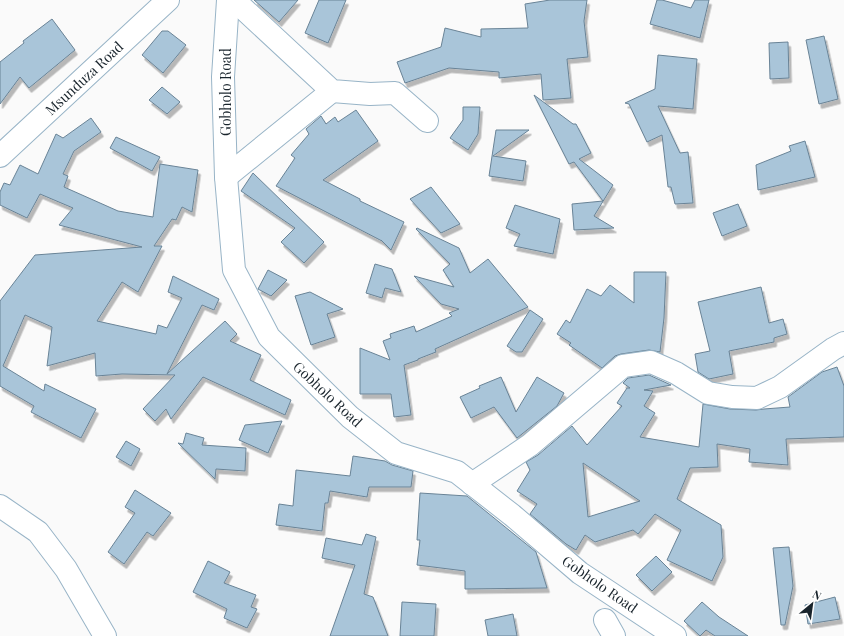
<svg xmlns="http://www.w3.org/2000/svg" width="844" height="636" font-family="'Playfair Display',serif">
	<defs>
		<filter id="shadow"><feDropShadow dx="2.5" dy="4.5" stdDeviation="0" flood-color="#0004"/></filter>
	</defs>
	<rect width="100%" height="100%" fill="#fafafa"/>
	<g fill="#a9c5d9" stroke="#698396" fill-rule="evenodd" filter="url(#shadow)">
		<polygon points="254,0 298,0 279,22"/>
		<polygon points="319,0 346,0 328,43 305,33"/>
		<polygon points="550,0 587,0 584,21 588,57 567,59 571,98 543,100 541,74 499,78 499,72 449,68 405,83 397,62 441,47 445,28 481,37 481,29 528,28 525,4"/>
		<polygon points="657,0 662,0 691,8 695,0 709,0 700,38 650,24"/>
		<polygon points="52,19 75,50 29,88 20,77 0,104 0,62 24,43 23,41"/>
		<polygon points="162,31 168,31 186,45 163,73 142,55"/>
		<polygon points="824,36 838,99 819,104 806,40"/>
		<polygon points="788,42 789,78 770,79 769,43"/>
		<polygon points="658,55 697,59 693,109 658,106 680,153 688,152 693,203 675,204 671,187 668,187 662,135 647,142 629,104 625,103 655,89"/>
		<polygon points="162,87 180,102 167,114 149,100"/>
		<polygon points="534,95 573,124 576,124 591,153 579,159 613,185 594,216 614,228 574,230 572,204 603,201 574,162 569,164"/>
		<polygon points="463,107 480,107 478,134 468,150 450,138 463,120"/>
		<polygon points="356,110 378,141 323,180 360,199 360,201 404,222 391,250 381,240 382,241 276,186 295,158 291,155 309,134 306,129 321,116 326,124 335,117 338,122"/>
		<polygon points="91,118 101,132 74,151 63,174 68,176 64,187 118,211 153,217 160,164 198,170 192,212 182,207 176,220 172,219 154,246 162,246 138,292 122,282 97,321 156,334 158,325 167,328 182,298 168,292 173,276 219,299 214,310 202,305 167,374 225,321 237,334 230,341 261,355 250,380 291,400 285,415 203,377 171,419 166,409 155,421 143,409 175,375 122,374 96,376 95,353 47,366 52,327 25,315 3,366 44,391 45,384 96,409 81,438 31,412 34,406 0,386 0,301 35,255 142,247 59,225 73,208 40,194 27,218 0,205 0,192 4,183 10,185 20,165 38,174 56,134 63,138"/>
		<polygon points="496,130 529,130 493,156 526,161 523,181 489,176"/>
		<polygon points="116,137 160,157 152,171 110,148"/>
		<polygon points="805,141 815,177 758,190 756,165 791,151 789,146"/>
		<polygon points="253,173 324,242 304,263 281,242 295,228 241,191"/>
		<polygon points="431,187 460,224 441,233 410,199"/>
		<polygon points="738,204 747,226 722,236 713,213"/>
		<polygon points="515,205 560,219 553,254 514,246 520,234 506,228"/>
		<polygon points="417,228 459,248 470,273 488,259 528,307 435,349 436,352 418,359 418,360 404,365 411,415 394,417 391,394 360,394 360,348 390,360 383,341 391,338 390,334 414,326 416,332 452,316 449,313 459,309 441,304 414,276 454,287 443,270 450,264 416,229"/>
		<polygon points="375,264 392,269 401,292 385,288 382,298 366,293"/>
		<polygon points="268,270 287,280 271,296 258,289"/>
		<polygon points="634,272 666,272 664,318 660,352 649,350 621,354 615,356 602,368 569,345 571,343 557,334 566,320 570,323 587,289 601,296 610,285 634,303"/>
		<polygon points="761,287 769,323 783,319 787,334 774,338 774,342 729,351 733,374 709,379 698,372 695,354 710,351 698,302"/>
		<polygon points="310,292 343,309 327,314 335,337 311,345 295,296"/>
		<polygon points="530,310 543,319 522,352 516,352 507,346"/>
		<path d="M 837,367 L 844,386 L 844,437 L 786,439 L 788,465 L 749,462 L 750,449 L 717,444 L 718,467 L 690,468 L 677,499 L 721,525 L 723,557 L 712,581 L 667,560 L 681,530 L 655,514 L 638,534 L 633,530 L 595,542 L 585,535 L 576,550 L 566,544 L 530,514 L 537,504 L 517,491 L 530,470 L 526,462 L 538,455 L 572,426 L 587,445 L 622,406 L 617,403 L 627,388 L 630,388 L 623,383 L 628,378 L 649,375 L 671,385 L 644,390 L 653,391 L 644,406 L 655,413 L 640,437 L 699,447 L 703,404 L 730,409 L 756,410 L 764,409 L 790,407 L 788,397 L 822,372 ZM 583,463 L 640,501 L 588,517 Z"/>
		<polygon points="501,377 516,412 537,377 564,393 557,406 517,438 494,407 471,418 460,397 480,388 479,386"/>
		<polygon points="282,421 268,453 239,440 245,425"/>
		<polygon points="186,433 204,438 202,445 246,448 245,471 216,469 215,479 178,443 183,444"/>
		<polygon points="126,441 140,449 131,466 116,457"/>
		<polygon points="353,456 385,461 392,465 413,471 411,487 369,487 367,497 330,491 328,503 325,503 322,531 276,525 279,504 293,506 296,470 350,476"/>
		<polygon points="135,490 171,513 153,536 147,532 124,564 108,552 135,513 125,507"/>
		<polygon points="420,493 467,496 536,552 547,588 465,589 465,571 417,565 420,540 417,540"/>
		<polygon points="366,534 376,537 364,594 373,597 388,636 330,636 355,565 322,558 326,538 362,545"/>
		<polygon points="789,547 793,586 785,625 781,625 773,548"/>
		<polygon points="656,556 672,572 652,591 636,575"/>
		<polygon points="208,561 230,572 224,583 256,595 251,607 257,609 247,628 224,618 227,609 193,592"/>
		<polygon points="835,597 840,619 808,624 805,605"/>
		<polygon points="402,602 436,604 434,636 400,636"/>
		<polygon points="702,602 719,617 748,636 715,636 706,630 700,636 684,621"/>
		<polygon points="513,614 517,636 488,636 485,620"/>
	</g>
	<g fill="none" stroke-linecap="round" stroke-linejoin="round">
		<defs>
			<g id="street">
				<polyline points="228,0 223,77 226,177 234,270 269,337 350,417 396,453 457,472 512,515 580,573 675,636"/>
				<polyline points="234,0 332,91 370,94 395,93 427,121"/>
				<polyline points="226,177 332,91"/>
				<polyline points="472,484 530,445 623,366 651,362 676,373 708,393 732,397 757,398 780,387 833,349 844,343"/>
				<polyline points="605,620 614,636"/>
			</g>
			<g id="secondary">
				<polyline points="0,156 168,0"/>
				<polyline points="0,506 38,532 66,569 105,636"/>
			</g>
		</defs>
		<use href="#street" stroke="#98b4c7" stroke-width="24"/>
		<use href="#secondary" stroke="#98b4c7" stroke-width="24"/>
		<use href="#street" stroke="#fff" stroke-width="22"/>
		<use href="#secondary" stroke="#fff" stroke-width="22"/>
	</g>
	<g text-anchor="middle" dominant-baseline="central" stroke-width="3.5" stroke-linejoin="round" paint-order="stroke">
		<g font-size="14" fill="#19242c" stroke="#fff">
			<text transform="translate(84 78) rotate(-43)">Msunduza Road</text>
			<text transform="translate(225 92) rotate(-90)">Gobholo Road</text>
			<text transform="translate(328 394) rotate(43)">Gobholo Road</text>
			<text transform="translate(600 584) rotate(35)">Gobholo Road</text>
		</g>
	</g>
	<g transform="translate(812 604) rotate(29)" stroke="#ffffff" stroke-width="3" paint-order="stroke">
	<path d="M0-3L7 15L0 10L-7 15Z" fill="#19242c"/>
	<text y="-6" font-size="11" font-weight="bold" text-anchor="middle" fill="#19242c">N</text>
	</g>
</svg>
